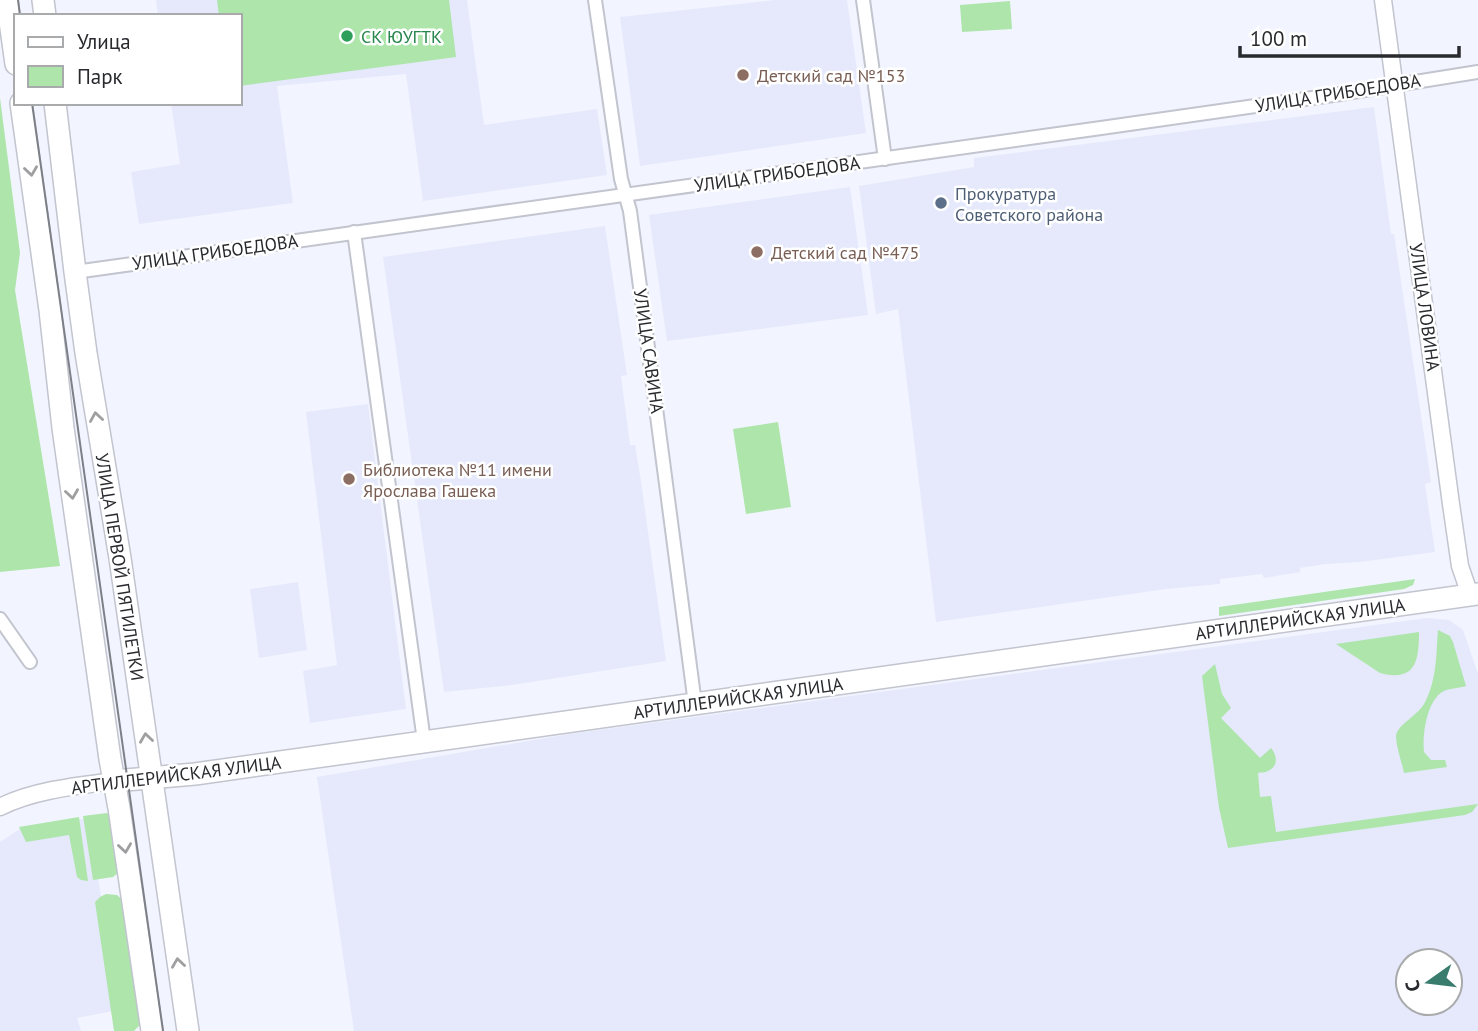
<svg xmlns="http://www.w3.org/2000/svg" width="1478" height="1031" font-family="'PT Sans',sans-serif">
	<rect width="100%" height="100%" fill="#f2f5ff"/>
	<g fill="#e5e9fb" fill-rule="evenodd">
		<polygon points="156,0 467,0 484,125 597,109 607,175 423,201 406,74 277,86 293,203 139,224 131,172 180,164 171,103 240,103 240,16 158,16"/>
		<polygon points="775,0 847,0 866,133 640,166 620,17"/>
		<polygon points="1374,107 1391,234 1394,234 1431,482 1425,484 1435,552 1360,562 1326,564 1300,568 1300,572 1264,578 1262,574 1220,579 1220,584 1166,589 936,622 898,309 876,314 859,186 974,167 974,158"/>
		<polygon points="850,187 868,315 667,341 649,215"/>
		<polygon points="605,226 627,375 621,376 630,445 635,445 641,481 666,661 512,685 444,692 383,257"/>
		<polygon points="368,404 406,709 310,723 303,671 337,665 306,412"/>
		<polygon points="298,582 307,650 259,658 250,589"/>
		<path d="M 1427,618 L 1449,620 L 1463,630 L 1478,674 L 1478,1031 L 354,1031 L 317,777 L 569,734 ZM 1408,961 L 1450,961 L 1450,1003 L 1408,1003 Z"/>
		<polygon points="89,818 118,1010 77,1018 81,1031 0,1031 0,842 20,829"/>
	</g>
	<g fill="#ade5ab">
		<polygon points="217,0 449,0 456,57 240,86 240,16 219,16"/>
		<polygon points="1010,1 1012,29 962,32 960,5"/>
		<polygon points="0,98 20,253 15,290 60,566 0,572"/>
		<polygon points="778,422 791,507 746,514 733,429"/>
		<polygon points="1415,579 1413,585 1404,589 1219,616 1219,607"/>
		<path d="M 1438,630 L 1450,636 L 1453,642 L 1466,686 C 1459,688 1451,688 1444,691 C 1427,699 1422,735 1424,752 L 1431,760 L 1445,760 L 1447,767 L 1404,773 C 1402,763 1396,746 1396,736 C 1397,725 1417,716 1424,704 C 1437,681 1436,655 1438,630 Z"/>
		<path d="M 1419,632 C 1419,662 1415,682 1380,673 L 1336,644 Z"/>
		<path d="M 1215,664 L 1222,694 L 1231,708 L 1221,718 L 1260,758 L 1271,748 C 1277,755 1279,766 1268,771 C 1265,773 1261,772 1258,773 L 1260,797 L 1271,796 L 1276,832 L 1478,804 L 1472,812 L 1465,815 L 1228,848 L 1219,808 L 1202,676 Z"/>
		<polygon points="107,813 111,819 119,872 113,877 93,880 83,816"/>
		<polygon points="79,817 88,881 81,880 77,877 69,835 26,842 19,827"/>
		<polygon points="106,894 117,895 125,902 142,1018 140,1025 134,1031 114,1031 95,902 100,897"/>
	</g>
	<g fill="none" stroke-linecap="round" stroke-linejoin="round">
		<defs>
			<g id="minor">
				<polyline points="595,0 621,179 630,211 695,704"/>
				<polyline points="863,0 885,159"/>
				<polyline points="354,232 424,741"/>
				<polyline points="75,272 1101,128 1340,94 1478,72"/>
				<polyline points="0,619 30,662"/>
			</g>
			<g id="tertiary">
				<polyline points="1383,0 1451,504 1460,566 1470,595"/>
				<path d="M 0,807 C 34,790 76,786 114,781"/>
			</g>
			<g id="primary">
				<polyline points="7,0 16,64"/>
				<polyline points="43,0 45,16"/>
				<polyline points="21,103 50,310 63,428 110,759 119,808 152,1031"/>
				<polyline points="55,103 75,272 86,353 120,558 188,1031"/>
				<polyline points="114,781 195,774 1478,594"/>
			</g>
		</defs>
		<use href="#minor" stroke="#c2c4ce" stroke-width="16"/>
		<use href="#tertiary" stroke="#c2c4ce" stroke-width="19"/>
		<use href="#primary" stroke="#c2c4ce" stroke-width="24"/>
		<use href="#minor" stroke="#fff" stroke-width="12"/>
		<use href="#tertiary" stroke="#fff" stroke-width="16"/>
		<use href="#primary" stroke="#fff" stroke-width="21"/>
		<g stroke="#7e8087" stroke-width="2">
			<polyline points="18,0 20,16"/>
			<polyline points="32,103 163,1031"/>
		</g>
	</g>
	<defs><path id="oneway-chevron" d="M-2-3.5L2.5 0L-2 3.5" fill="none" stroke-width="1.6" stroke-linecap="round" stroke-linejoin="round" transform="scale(1.75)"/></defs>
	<g stroke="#9f9fa1">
		<use href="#oneway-chevron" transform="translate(31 171) rotate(82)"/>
		<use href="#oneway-chevron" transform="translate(96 417) rotate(-99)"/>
		<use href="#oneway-chevron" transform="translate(72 494) rotate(82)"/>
		<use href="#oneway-chevron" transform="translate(146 738) rotate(-98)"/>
		<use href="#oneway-chevron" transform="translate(125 848) rotate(82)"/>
		<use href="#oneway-chevron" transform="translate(178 963) rotate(-98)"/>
	</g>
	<circle fill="#2e9e5b" stroke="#fff" stroke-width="2.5" cx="347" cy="36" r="7"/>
	<g fill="#8d6e63" stroke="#fff" stroke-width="2.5">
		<circle cx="743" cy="75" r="7"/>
		<circle cx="757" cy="252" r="7"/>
		<circle cx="349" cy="479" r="7"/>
	</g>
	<circle fill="#5c6f8a" stroke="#fff" stroke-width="2.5" cx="941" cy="203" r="7"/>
	<g text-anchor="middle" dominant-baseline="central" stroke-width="5" stroke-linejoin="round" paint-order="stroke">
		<g font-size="18" fill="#27864d" stroke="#fff" text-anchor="start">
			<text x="361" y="36">СК ЮУГТК</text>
		</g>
		<g font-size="18" fill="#785e54" stroke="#fff" text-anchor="start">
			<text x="757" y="75">Детский сад №153</text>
			<text x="771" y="252">Детский сад №475</text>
			<text x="363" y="469">Библиотека №11 имени<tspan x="363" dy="21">Ярослава Гашека</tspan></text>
		</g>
		<g font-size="18" fill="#292a2e" stroke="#fff">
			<text transform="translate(1338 93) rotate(-9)">УЛИЦА ГРИБОЕДОВА</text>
			<text transform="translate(777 174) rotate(-8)">УЛИЦА ГРИБОЕДОВА</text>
			<text transform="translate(215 252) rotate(-8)">УЛИЦА ГРИБОЕДОВА</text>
			<text transform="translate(1425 307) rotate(82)">УЛИЦА ЛОВИНА</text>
			<text transform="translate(649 351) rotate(82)">УЛИЦА САВИНА</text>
			<text transform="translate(120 567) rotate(81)">УЛИЦА ПЕРВОЙ ПЯТИЛЕТКИ</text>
			<text transform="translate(1300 619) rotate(-8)">АРТИЛЛЕРИЙСКАЯ УЛИЦА</text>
			<text transform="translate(738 698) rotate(-8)">АРТИЛЛЕРИЙСКАЯ УЛИЦА</text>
			<text transform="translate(176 775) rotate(-7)">АРТИЛЛЕРИЙСКАЯ УЛИЦА</text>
		</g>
		<g font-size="18" fill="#4e5e75" stroke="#fff" text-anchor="start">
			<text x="955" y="193">Прокуратура<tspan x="955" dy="21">Советского района</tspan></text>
		</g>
	</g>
	<rect x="14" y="14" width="228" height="91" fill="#ffffff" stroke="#a9aaab" stroke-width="2"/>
	<rect x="28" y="37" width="35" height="10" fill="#ffffff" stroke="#a9aaab" stroke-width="2"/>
	<text x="77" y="49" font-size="21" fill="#292a2e">Улица</text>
	<rect x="28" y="66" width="35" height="21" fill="#ade5ab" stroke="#a9aaab" stroke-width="2"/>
	<text x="77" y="84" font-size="21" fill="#292a2e">Парк</text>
	<g transform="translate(1429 982) rotate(256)"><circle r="33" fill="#ffffff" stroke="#a9aaab" stroke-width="2"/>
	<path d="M0-5L12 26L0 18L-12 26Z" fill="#397c6e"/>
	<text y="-10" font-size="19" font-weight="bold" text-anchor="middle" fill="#292a2e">С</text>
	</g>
	<path d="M1240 46v10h219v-10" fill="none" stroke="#292a2e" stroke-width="3.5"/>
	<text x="1250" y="46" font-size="21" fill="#292a2e" stroke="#ffffff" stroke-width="5" paint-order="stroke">100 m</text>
</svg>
